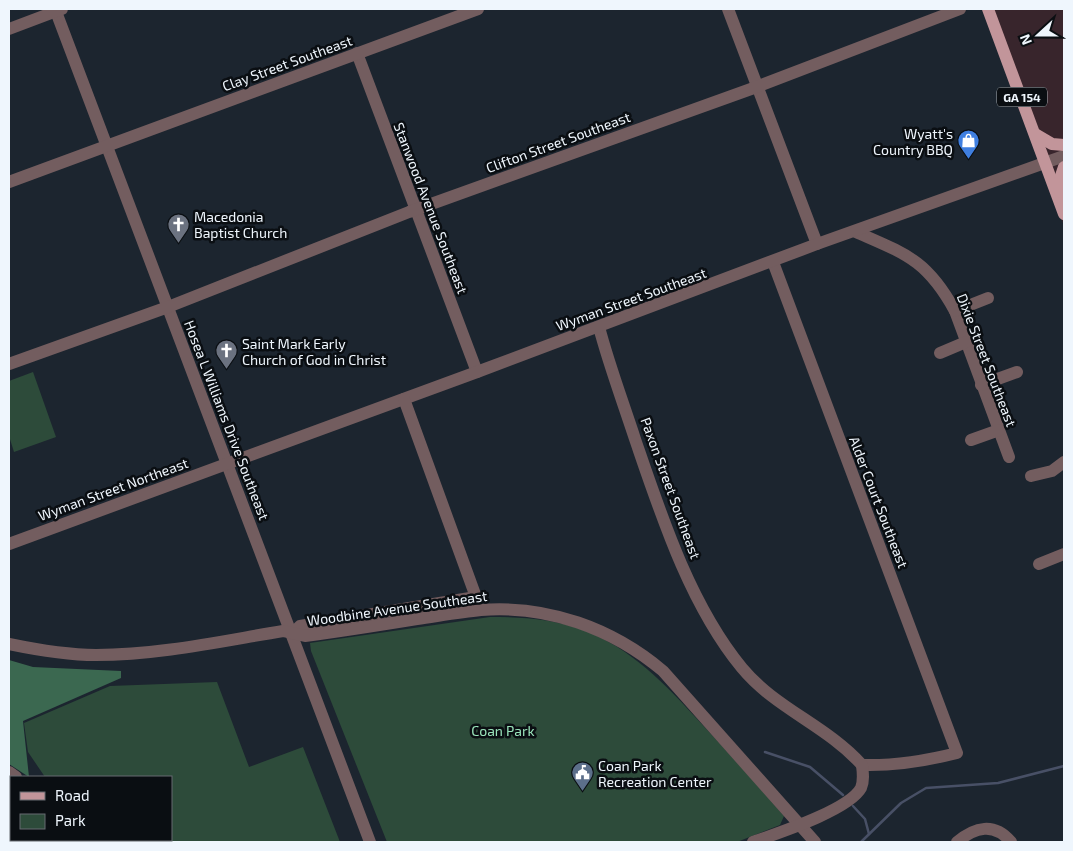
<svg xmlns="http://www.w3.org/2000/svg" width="1073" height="851" font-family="'Exo 2',sans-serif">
	<rect width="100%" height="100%" fill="#1c252f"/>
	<polygon fill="#38252c" points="983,9 1064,9 1064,226 1040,160"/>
	<g fill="#2d4b3a">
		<polygon points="33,372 56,437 14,452 9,436 9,381"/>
		<path d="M 490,617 C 522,617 553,619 583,630 C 631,648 665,684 698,720 C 728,752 756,784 784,816 L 780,825 L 737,842 L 387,842 L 311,651 L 310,643 Z"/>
		<polygon points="217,682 249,767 303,747 340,842 67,842 66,840 171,840 171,777 45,777 28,752 24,723 110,686"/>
	</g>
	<polygon fill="#3b6850" points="9,660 33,667 121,671 121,678 23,721 29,777 9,764"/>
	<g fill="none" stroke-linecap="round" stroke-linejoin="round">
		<g stroke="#485066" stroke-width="2.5">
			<polyline points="765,752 810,767 843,795"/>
			<polyline points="853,806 865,819 869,834"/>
			<polyline points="9,811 11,811"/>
			<polyline points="861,842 901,803 926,788 998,783 1064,766"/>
		</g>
		<g stroke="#735d5f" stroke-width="12">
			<polyline points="55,9 370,842"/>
			<polyline points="728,9 817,244"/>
			<polyline points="9,29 62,9"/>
			<polyline points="357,53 477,372"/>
			<polyline points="9,182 478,9"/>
			<path d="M 856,232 C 906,254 927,260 955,311 L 1009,457"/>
			<polyline points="955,311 988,298"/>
			<path d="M 599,327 C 609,365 623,402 635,439 C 661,515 690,605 742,668 C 776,709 826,725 862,765 C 894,766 925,761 957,753 L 773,262"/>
			<polyline points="940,353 966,342"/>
			<polyline points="9,364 168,307 409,212 751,89 960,9"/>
			<polyline points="981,385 1017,372"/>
			<polyline points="971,440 999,430"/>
			<polyline points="1031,476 1052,471 1064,462"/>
			<polyline points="9,544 477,372 817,244 1064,156"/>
			<polyline points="1039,564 1064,554"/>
			<polyline points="292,634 300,626 476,597 404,399"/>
			<path d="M 9,644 C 38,650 67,655 96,655 C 159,655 222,641 283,631 L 305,636 C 342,631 380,625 417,619 C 438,616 460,612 481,610 C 548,605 612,628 663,671 L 815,842"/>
			<polyline points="9,772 16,777"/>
			<polyline points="57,840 58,842"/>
			<path d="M 753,842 C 778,833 849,810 861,788 C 864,781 863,773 862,765"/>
			<path d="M 957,842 C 975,827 994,822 1011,842"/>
		</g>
		<g stroke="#c2959a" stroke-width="12">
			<polyline points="988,9 1064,214"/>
			<polyline points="1035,134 1052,144 1064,145"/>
			<polyline points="1060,192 1060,179 1064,167"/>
		</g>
	</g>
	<defs>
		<symbol id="shop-pin" viewBox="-11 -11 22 30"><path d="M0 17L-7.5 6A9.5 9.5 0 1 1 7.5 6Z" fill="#3f7fe0" stroke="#0a0e12"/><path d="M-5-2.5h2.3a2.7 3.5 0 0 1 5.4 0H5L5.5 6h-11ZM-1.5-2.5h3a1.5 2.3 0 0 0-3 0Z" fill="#fff"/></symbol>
		<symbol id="church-pin" viewBox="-11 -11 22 30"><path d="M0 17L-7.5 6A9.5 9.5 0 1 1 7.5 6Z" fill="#6b7280" stroke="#0a0e12"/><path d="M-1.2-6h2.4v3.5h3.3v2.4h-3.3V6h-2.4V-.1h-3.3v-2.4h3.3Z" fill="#fff"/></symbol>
		<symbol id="civic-pin" viewBox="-11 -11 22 30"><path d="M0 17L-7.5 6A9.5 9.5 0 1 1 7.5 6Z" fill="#5c6f8a" stroke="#0a0e12"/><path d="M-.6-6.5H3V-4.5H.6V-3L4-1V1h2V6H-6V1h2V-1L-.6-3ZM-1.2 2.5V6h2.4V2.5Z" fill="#fff"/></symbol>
	</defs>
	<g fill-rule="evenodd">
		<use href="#shop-pin" x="956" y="128" width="25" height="34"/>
		<use href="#church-pin" x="166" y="212" width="25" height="34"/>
		<use href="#church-pin" x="214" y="338" width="25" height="34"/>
		<use href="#civic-pin" x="570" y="760" width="25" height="34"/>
	</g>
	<g text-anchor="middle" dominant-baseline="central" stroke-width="5" stroke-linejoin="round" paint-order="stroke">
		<rect fill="#0a0e12" stroke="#aab0b6" stroke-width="1" x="997" y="87.5" width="50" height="19" rx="4"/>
		<g font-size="12" font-weight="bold" fill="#eff6fd">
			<text x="1022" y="97">GA 154</text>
		</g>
		<g font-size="14" fill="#eff6fd" stroke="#0a0e12">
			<text transform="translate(287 63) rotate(-20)">Clay Street Southeast</text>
			<text transform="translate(558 142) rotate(-20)">Clifton Street Southeast</text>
			<text transform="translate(431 208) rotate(69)">Stanwood Avenue Southeast</text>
			<text transform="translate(631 299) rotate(-20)">Wyman Street Southeast</text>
			<text transform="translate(987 360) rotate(69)">Dixie Street Southeast</text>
			<text transform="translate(227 420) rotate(69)">Hosea L Williams Drive Southeast</text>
			<text transform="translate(671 488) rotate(70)">Paxon Street Southeast</text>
			<text transform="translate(113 489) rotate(-20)">Wyman Street Northeast</text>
			<text transform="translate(879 502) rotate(69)">Alder Court Southeast</text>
			<text transform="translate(397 608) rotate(-8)">Woodbine Avenue Southeast</text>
		</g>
		<g font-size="14" fill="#eff6fd" stroke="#0a0e12" text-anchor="start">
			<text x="953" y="133" text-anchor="end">Wyatt's<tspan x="953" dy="16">Country BBQ</tspan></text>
			<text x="194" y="216">Macedonia<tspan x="194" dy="16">Baptist Church</tspan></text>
			<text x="242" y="343">Saint Mark Early<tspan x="242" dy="16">Church of God in Christ</tspan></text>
			<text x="598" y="765">Coan Park<tspan x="598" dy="16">Recreation Center</tspan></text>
		</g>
		<g font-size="14" fill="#99e3ba" stroke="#0a0e12">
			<text x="503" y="730">Coan Park</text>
		</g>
	</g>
	<rect width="1073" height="851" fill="none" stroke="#eff6fd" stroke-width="20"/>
	<rect x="10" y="776" width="162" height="65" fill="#0a0e12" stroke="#666b70"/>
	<rect x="20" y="792" width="25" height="8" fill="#c2959a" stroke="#666b70"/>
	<text x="55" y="801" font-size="15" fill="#eff6fd">Road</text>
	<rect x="20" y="814" width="25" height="15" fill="#2d4b3a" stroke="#666b70"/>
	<text x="55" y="826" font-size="15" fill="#eff6fd">Park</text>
	<g transform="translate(1038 35) rotate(249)" stroke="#0a0e12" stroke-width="4" paint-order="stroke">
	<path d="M0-4L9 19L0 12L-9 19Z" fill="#eff6fd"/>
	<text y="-8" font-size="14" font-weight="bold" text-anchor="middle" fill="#eff6fd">N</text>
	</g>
</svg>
